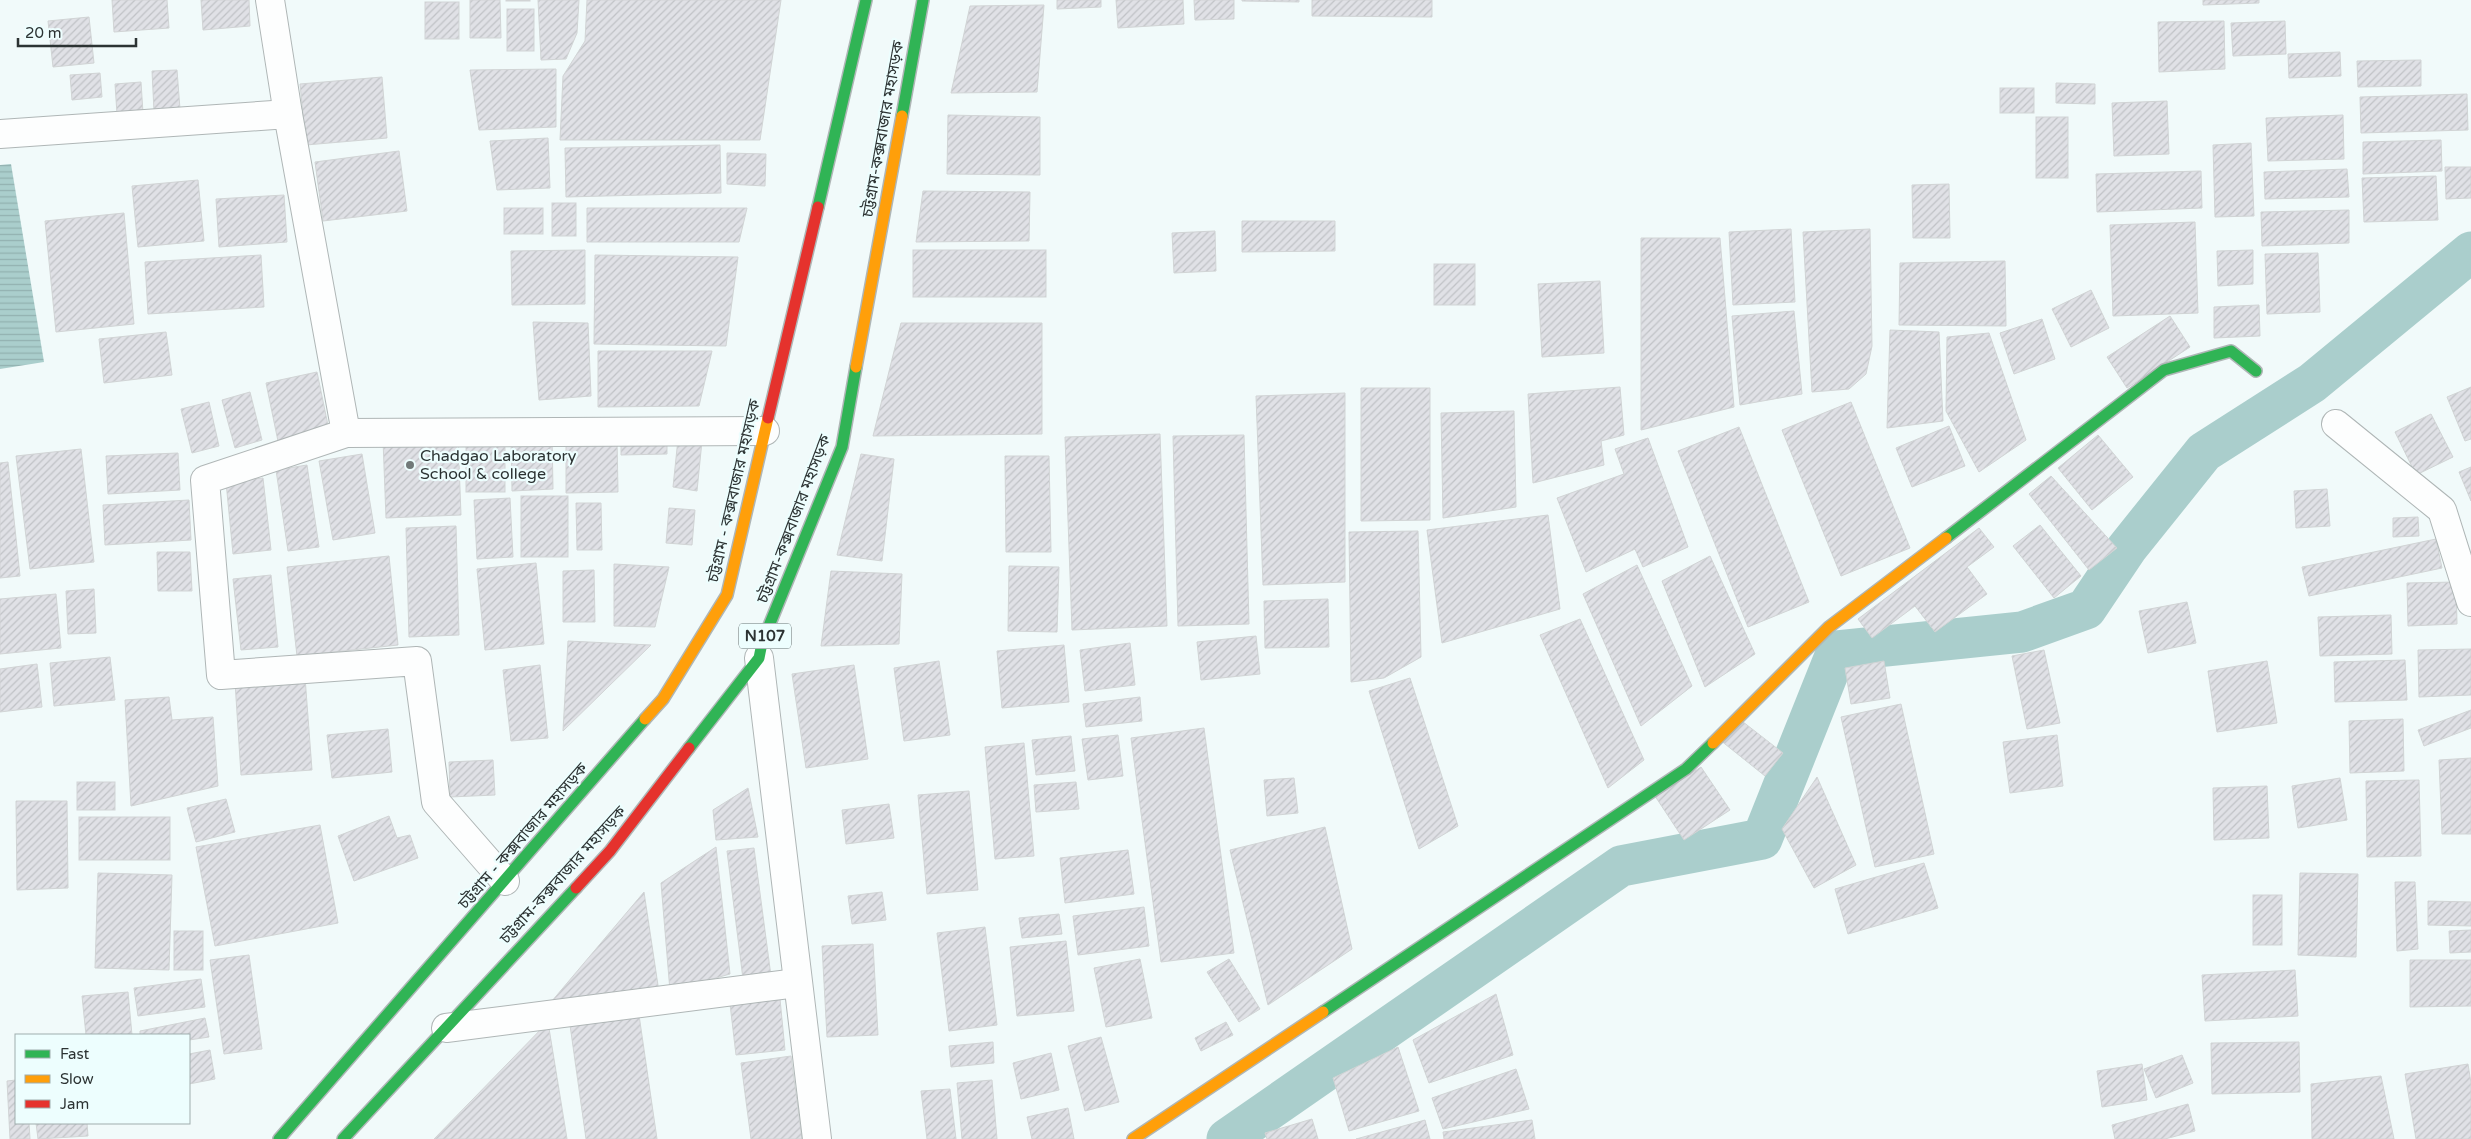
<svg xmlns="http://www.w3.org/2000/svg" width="2471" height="1139" font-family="'Varela Round','Noto Sans Bengali',sans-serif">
	<defs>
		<pattern id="water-rules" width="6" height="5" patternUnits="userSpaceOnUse" patternTransform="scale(1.25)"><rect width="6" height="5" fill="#aacecc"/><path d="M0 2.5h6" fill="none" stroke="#92b1b0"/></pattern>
		<pattern id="building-hatch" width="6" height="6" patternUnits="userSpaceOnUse" patternTransform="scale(1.25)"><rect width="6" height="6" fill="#e0e1e6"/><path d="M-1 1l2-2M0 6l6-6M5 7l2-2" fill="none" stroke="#c0c2c6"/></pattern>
	</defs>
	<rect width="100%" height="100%" fill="#f1fafa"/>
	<polygon fill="url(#water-rules)" points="11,164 44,362 0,369 0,165"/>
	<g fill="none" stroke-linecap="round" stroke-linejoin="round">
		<polyline stroke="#aacecc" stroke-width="41" points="1227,1139 1621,866 1762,839 1837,651 2022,632 2086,609 2127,548 2204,452 2312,383 2471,252"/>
	</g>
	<g fill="url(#building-hatch)" stroke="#d1d4d5">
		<polygon points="112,0 167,0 169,28 114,32"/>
		<polygon points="201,0 249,0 250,26 203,30"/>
		<polygon points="470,0 500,0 501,38 470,38"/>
		<rect x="506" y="0" width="24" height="1"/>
		<polygon points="538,0 579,0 577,33 566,59 541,60"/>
		<polygon points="587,0 781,0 760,140 560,140 563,76 585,41"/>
		<polygon points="1057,0 1101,0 1101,7 1057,9"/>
		<polygon points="1116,0 1183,0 1184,24 1118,28"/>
		<polygon points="1194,0 1234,0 1234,19 1195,20"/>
		<polygon points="1242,0 1299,0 1299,2 1242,1"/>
		<polygon points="1312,0 1432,0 1432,17 1312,16"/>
		<polygon points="2203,0 2259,0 2259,3 2203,5"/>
		<rect x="425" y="2" width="34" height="37"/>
		<polygon points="1044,5 1037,92 951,93 970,6"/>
		<rect x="507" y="9" width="27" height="42"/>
		<polygon points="89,17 94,63 53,67 48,21"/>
		<polygon points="2224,21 2225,69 2159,72 2158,22"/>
		<polygon points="2285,21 2286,54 2233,56 2231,23"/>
		<polygon points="2340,52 2341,76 2289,78 2288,54"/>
		<polygon points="2421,60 2421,86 2358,87 2357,61"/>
		<polygon points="556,69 556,127 479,130 470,70"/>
		<polygon points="177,70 180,109 154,111 152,71"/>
		<polygon points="100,73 102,97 72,100 70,75"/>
		<polygon points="382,77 387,138 306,145 300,84"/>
		<polygon points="141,82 143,113 117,114 115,84"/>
		<polygon points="2056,83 2095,84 2095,104 2056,103"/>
		<rect x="2000" y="88" width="34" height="25"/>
		<polygon points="2467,94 2468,130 2361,133 2360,97"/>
		<polygon points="2167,101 2169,154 2114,156 2112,103"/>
		<polygon points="948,115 1040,117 1040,175 947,174"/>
		<polygon points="2343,115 2344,159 2268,161 2266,118"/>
		<rect x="2036" y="117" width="32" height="61"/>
		<polygon points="548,138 550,188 497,190 490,141"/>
		<polygon points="2441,140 2442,171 2363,174 2363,142"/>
		<polygon points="2251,143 2254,216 2215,217 2213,145"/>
		<polygon points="720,145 721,193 566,197 565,148"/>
		<polygon points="399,151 407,211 323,221 315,162"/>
		<polygon points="727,153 766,154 765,186 727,184"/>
		<polygon points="2445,167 2471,167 2471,198 2446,199"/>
		<polygon points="2347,169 2349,197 2265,199 2264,172"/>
		<polygon points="2201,171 2202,208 2097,212 2096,174"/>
		<polygon points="2436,176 2438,220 2364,222 2362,178"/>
		<polygon points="198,180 204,241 138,247 132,186"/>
		<polygon points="1949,184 1950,238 1913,238 1912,185"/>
		<polygon points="923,191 1030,192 1029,241 916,242"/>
		<polygon points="284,195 287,242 219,247 216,199"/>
		<rect x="552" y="203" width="24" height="33"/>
		<rect x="504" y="208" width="39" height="26"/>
		<polygon points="587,208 747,208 739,242 587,242"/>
		<polygon points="2349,210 2349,243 2262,246 2261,212"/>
		<polygon points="124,213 134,324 56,332 45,221"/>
		<polygon points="1242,221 1335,221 1335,251 1242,252"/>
		<polygon points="2195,222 2198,313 2113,316 2110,225"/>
		<polygon points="1791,229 1795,302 1733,305 1729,232"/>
		<polygon points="1870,229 1872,346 1866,374 1849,389 1812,392 1803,232"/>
		<polygon points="1215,231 1216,271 1174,273 1172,233"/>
		<polygon points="1641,238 1720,238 1734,407 1641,430"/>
		<polygon points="585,250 585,304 512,305 511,251"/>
		<rect x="913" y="250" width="133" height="47"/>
		<polygon points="2253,250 2253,284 2218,286 2217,251"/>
		<polygon points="2318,253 2320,312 2267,314 2265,254"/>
		<polygon points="261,255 264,307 148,314 145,262"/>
		<polygon points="595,255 738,257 726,346 594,344"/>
		<polygon points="2005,261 2006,326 1899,325 1900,263"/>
		<rect x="1434" y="264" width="41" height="41"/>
		<polygon points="1600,281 1604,353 1542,357 1538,284"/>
		<polygon points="2091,290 2109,328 2071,347 2052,309"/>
		<polygon points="2259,305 2260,336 2214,338 2214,307"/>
		<polygon points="1794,311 1802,394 1740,405 1732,316"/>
		<polygon points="2170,316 2190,347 2127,388 2107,357"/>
		<polygon points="2042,319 2055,359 2014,374 2000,333"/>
		<polygon points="533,322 588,323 591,396 539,400"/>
		<polygon points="901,323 1042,323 1042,434 873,436"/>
		<polygon points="1890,330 1939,332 1943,421 1887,428"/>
		<polygon points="166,332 172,375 104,383 99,339"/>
		<polygon points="1989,333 2026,440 1979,472 1946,411 1947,337"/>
		<polygon points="598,351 712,351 699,406 598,407"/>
		<polygon points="317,372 330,435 279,446 266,383"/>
		<polygon points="1620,387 1624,435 1601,441 1604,465 1533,483 1528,394"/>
		<polygon points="2471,387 2471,439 2465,441 2447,397"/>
		<polygon points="1361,388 1430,388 1430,520 1361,521"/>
		<polygon points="250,392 262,440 235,448 222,400"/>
		<polygon points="1345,393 1345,582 1263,585 1256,396"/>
		<polygon points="209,402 219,446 192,453 181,409"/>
		<polygon points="1851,402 1910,548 1841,576 1782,430"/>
		<polygon points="1514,411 1516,507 1443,518 1441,413"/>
		<polygon points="2431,414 2453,457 2416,475 2395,432"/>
		<polygon points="1949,426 1965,466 1912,487 1896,448"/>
		<polygon points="1739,427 1809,602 1748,627 1678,451"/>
		<polygon points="1160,434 1167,626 1072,630 1065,437"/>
		<polygon points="1244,435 1249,624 1178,626 1173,436"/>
		<polygon points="2098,435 2133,477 2092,510 2058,468"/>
		<polygon points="458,437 461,515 386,518 383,440"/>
		<polygon points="552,437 553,489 512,491 511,438"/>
		<polygon points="667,438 667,454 621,455 621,439"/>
		<polygon points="1648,438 1688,547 1643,567 1635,549 1586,572 1557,498 1624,474 1615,449"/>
		<rect x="466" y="439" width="39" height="53"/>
		<polygon points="566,439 617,439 618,492 566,493"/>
		<polygon points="678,439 702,441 697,491 673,487"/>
		<polygon points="81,449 94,562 30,569 16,456"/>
		<polygon points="178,453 180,490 108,494 106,456"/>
		<polygon points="362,454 375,533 333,540 319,461"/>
		<polygon points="861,454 894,459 882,561 837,555"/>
		<polygon points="1005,456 1049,456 1051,552 1006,552"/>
		<polygon points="8,462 20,576 0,578 0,463"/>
		<polygon points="307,465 319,547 288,551 276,470"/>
		<polygon points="2471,467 2471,501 2459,472"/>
		<polygon points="2051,476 2117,548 2089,570 2029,494"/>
		<polygon points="263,478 271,550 233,554 226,482"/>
		<polygon points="2327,489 2330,526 2296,528 2294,491"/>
		<rect x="521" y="496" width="47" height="61"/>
		<polygon points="510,498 513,557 477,559 474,500"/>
		<polygon points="189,500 191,540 105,545 103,505"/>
		<polygon points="576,503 601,503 602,550 577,550"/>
		<polygon points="669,508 695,510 692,545 666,543"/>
		<polygon points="1548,515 1560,609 1442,643 1427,530"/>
		<polygon points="2418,517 2419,536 2393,537 2393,518"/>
		<polygon points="2040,525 2081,576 2054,598 2013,546"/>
		<polygon points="456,526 459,635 409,637 406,528"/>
		<polygon points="1979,528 1994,547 1967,567 1987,594 1935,632 1915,606 1872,638 1858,619"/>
		<polygon points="1418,531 1421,657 1384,678 1351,682 1349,532"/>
		<polygon points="2436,539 2442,568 2309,596 2302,567"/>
		<polygon points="157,552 190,552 192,591 158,591"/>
		<polygon points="389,556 398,645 297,656 287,567"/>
		<polygon points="1710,556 1755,654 1705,687 1662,581"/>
		<polygon points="536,563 544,644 485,650 477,569"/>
		<polygon points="614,564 669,567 655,627 614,626"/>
		<polygon points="1637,565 1692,686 1641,726 1583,594"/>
		<polygon points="1009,566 1059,567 1057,632 1008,631"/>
		<polygon points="594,570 595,622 563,622 563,571"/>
		<polygon points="831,571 902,574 899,644 821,646"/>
		<polygon points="271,575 278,647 241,650 233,579"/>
		<polygon points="2456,582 2457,624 2408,626 2407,583"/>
		<polygon points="94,589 96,633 68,634 66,591"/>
		<polygon points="56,594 61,648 0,654 0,599"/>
		<polygon points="1328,599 1329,647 1265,648 1264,601"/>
		<polygon points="2187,602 2196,643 2148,653 2139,611"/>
		<polygon points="2391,615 2392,654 2320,656 2318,617"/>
		<polygon points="1580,619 1644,760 1608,788 1540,635"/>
		<polygon points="1256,636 1260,674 1201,680 1197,642"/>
		<polygon points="568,641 651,645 563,731"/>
		<polygon points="1130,643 1135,685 1085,691 1080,650"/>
		<polygon points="1064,645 1069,702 1002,708 997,651"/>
		<polygon points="2471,649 2471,695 2419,697 2418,650"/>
		<polygon points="2044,650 2060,723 2027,729 2012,656"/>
		<polygon points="110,657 115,700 54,706 50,663"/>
		<polygon points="2405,660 2407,700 2335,702 2334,662"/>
		<polygon points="939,661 950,735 904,741 894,668"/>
		<polygon points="1884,661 1890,698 1851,704 1845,668"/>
		<polygon points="2267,661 2277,723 2217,732 2208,671"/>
		<polygon points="37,664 42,707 0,712 0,669"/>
		<polygon points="540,665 548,738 511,741 503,670"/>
		<polygon points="854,665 868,759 806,768 792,674"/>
		<polygon points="305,677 312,770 241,775 235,682"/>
		<polygon points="1410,678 1458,826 1419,849 1369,691"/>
		<polygon points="169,697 172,720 213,717 218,786 131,806 125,700"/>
		<polygon points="1140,697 1142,721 1086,727 1083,704"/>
		<polygon points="1901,704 1934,854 1875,867 1841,717"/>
		<polygon points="2471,710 2471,728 2424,746 2418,730"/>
		<polygon points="1738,718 1783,753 1765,776 1720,740"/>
		<polygon points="2403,719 2404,771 2350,773 2349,721"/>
		<polygon points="1204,728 1234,953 1161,962 1131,738"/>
		<polygon points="388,729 392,772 332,778 327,735"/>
		<polygon points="1118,735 1123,776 1088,780 1082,739"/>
		<polygon points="2057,735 2063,786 2010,793 2003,742"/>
		<polygon points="1071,736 1075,771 1036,775 1032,740"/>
		<polygon points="1024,743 1034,856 995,859 985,747"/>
		<polygon points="2471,758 2471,834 2442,834 2439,760"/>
		<polygon points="493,760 495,795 450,797 449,762"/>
		<polygon points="1701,767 1730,810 1684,840 1655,796"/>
		<polygon points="1817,777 1856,865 1814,888 1782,829"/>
		<polygon points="1294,778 1298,813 1267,816 1264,780"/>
		<polygon points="2340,778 2347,820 2298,828 2292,786"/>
		<polygon points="2419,780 2421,856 2367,857 2366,781"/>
		<rect x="77" y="782" width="38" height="28"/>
		<polygon points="1076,782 1079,809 1036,812 1034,785"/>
		<polygon points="2267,786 2269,838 2214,840 2213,788"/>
		<polygon points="748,788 758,837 716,840 713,810"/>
		<polygon points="969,791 978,890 927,894 918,795"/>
		<polygon points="226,799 235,832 196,842 187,808"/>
		<polygon points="16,801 67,801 68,888 17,890"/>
		<polygon points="889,804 894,838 846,844 842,810"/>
		<polygon points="389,816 397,838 410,835 418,858 354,881 338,836"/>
		<rect x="79" y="817" width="91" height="43"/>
		<polygon points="320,825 338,923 215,946 196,847"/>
		<polygon points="1325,827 1352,949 1268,1005 1230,850"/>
		<polygon points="716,847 730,974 670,991 661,883"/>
		<polygon points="754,848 771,976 743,979 727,851"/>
		<polygon points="1128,850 1134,894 1065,903 1060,858"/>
		<polygon points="1924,863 1938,908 1848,934 1835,889"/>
		<polygon points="98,873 172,875 169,970 95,968"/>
		<polygon points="2300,873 2358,874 2356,957 2298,955"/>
		<polygon points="2395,882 2415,882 2418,949 2397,951"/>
		<polygon points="644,892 659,992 546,1008"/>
		<polygon points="882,892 886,920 852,924 848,896"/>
		<rect x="2253" y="895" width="29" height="50"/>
		<polygon points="2428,901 2471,902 2471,926 2428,925"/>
		<polygon points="1144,907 1149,946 1078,955 1073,916"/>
		<polygon points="1059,914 1062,934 1022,938 1019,918"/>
		<polygon points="985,927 997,1025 949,1031 937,933"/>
		<polygon points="2471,930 2471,952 2450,953 2449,931"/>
		<rect x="174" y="931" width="29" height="39"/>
		<polygon points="1066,941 1074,1011 1017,1016 1010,947"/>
		<polygon points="873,944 878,1035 827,1037 822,946"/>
		<polygon points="249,955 262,1049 224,1054 210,960"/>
		<polygon points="1140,959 1152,1018 1106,1027 1094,968"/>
		<polygon points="1229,959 1260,1009 1239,1022 1207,972"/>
		<polygon points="2410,960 2471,960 2471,1006 2410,1007"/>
		<polygon points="2295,970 2298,1016 2205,1021 2202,975"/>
		<polygon points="201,979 205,1007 138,1016 134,988"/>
		<polygon points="128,992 132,1035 86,1035 82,996"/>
		<polygon points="1496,994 1513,1055 1429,1083 1413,1040"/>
		<polygon points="780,999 785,1050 736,1055 730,1004"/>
		<polygon points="638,1008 657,1139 586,1139 569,1018"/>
		<polygon points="205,1018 209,1037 189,1040 189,1035 140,1035 140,1031"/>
		<polygon points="548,1022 567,1139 434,1139"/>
		<polygon points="1226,1022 1233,1035 1201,1051 1195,1038"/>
		<polygon points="1101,1037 1119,1102 1085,1111 1068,1046"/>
		<polygon points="993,1042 994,1063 951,1067 949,1046"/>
		<polygon points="2299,1042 2300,1092 2212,1094 2211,1043"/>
		<polygon points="1398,1047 1419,1111 1349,1131 1333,1078"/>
		<polygon points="210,1050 215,1079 189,1084 189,1054"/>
		<polygon points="1051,1053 1059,1090 1021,1099 1013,1063"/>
		<polygon points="2182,1055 2193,1083 2156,1098 2144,1069"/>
		<polygon points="791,1056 802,1139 751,1139 741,1063"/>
		<polygon points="2142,1064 2147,1100 2102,1107 2097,1071"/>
		<polygon points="2468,1064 2471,1083 2471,1139 2416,1139 2405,1074"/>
		<polygon points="1516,1069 1529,1109 1443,1129 1432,1098"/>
		<polygon points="2381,1076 2394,1139 2312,1139 2311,1084"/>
		<polygon points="16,1080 16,1123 29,1123 30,1139 10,1139 7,1081"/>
		<polygon points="992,1080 997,1139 962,1139 957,1083"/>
		<polygon points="950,1089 956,1139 927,1139 921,1091"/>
		<polygon points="2188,1104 2195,1131 2165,1139 2115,1139 2112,1125"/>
		<polygon points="1068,1108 1074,1139 1032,1139 1027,1117"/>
		<polygon points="1312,1119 1318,1139 1267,1139 1265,1133"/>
		<polygon points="1425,1120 1430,1139 1356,1139"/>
		<polygon points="1532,1120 1535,1139 1444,1139 1443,1132"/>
		<polygon points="36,1123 87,1123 88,1136 38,1139"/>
	</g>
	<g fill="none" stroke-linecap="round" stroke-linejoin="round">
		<defs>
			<g id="street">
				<polyline points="270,0 288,114"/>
				<polyline points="0,134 288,114 346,433 765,431"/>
				<polyline points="2336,424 2442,510 2471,602"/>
				<polyline points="346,433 205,480 221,675 417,661 436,802 505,881"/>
				<polyline points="759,658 817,1139"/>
				<polyline points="446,1028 797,983"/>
			</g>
			<g id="fast">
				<polyline points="902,116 923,0"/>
				<polyline points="818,207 866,0"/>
				<polyline points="1946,538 2164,370 2231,351 2256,371"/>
				<polyline points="689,748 759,658 762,643 842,447 856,367"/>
				<polyline points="1323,1012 1686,769 1713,743"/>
				<polyline points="279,1139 645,719"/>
				<polyline points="343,1139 576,888"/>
			</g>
			<g id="slow">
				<polyline points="856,367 902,116"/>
				<polyline points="645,719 663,699 727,595 768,418"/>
				<polyline points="1713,743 1829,627 1946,538"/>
				<polyline points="1133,1139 1323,1012"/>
			</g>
			<g id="jam">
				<polyline points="768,418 818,207"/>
				<polyline points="576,888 610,851 689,748"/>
			</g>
		</defs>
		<use href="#street" stroke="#afb6b6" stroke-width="30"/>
		<use href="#fast" stroke="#afb6b6" stroke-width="14"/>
		<use href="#slow" stroke="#afb6b6" stroke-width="14"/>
		<use href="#jam" stroke="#afb6b6" stroke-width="14"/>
		<use href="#street" stroke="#fdfefe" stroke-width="28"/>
		<use href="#fast" stroke="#30b455" stroke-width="11"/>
		<use href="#slow" stroke="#ff9f0a" stroke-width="11"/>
		<use href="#jam" stroke="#e5322d" stroke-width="11"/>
	</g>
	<circle fill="#717979" stroke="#edfefe" stroke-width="2" cx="410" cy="465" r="5"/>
	<g text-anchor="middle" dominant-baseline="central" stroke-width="4.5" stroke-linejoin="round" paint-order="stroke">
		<rect fill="#edfefe" stroke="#667070" stroke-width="1" x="739" y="623.5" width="52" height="25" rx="4"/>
		<g font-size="15" font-weight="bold" fill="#2c3333">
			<text x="765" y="636">N107</text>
		</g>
		<g font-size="16" fill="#2c3333" stroke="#edfefe">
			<text transform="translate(883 129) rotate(-80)">চট্টগ্রাম-কক্সবাজার মহাসড়ক</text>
			<text transform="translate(734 491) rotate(-77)">চট্টগ্রাম - কক্সবাজার মহাসড়ক</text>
			<text transform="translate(794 519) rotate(-69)">চট্টগ্রাম-কক্সবাজার মহাসড়ক</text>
			<text transform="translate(523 836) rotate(-49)">চট্টগ্রাম - কক্সবাজার মহাসড়ক</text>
			<text transform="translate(563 875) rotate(-48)">চট্টগ্রাম-কক্সবাজার মহাসড়ক</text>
		</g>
		<g font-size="16" fill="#2c3333" stroke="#edfefe" text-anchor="start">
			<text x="420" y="456">Chadgao Laboratory<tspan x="420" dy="18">School &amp; college</tspan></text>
		</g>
	</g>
	<rect x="15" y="1034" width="175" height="90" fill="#edfefe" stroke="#a0adad"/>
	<rect x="25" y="1050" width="25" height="8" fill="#30b455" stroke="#a0adad"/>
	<text x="60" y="1059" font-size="15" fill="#2c3333">Fast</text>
	<rect x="25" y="1075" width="25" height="8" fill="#ff9f0a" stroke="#a0adad"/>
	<text x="60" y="1084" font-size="15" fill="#2c3333">Slow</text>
	<rect x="25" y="1100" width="25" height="8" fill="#e5322d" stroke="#a0adad"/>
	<text x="60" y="1109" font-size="15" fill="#2c3333">Jam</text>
	<path d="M18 38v8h118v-8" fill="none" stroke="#2c3333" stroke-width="2.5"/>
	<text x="25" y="38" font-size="15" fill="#2c3333" stroke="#edfefe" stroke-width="4" paint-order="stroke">20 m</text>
</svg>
